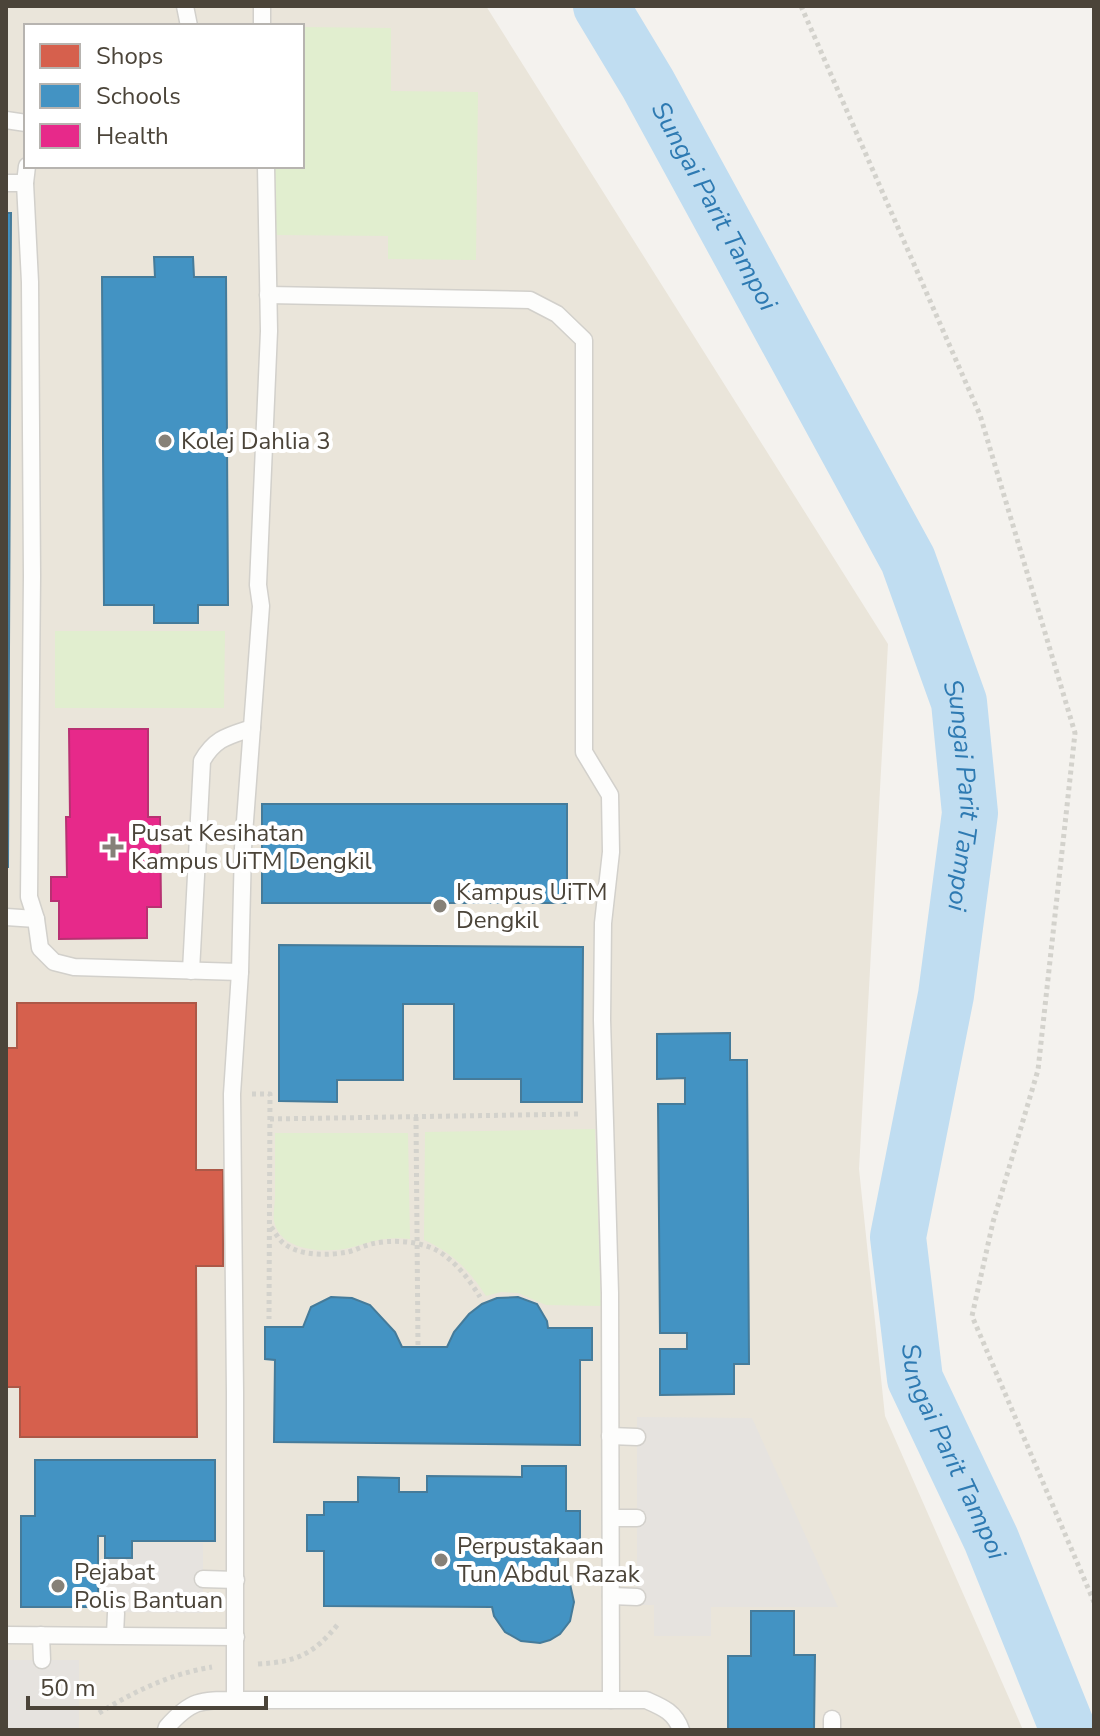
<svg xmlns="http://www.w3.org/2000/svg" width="1100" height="1736" font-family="'Nunito Sans',sans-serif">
	<rect width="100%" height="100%" fill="#f4f2ee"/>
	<path fill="#eae5da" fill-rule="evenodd" d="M 6,6 L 486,6 L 888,644 L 859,1169 L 885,1416 L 1023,1730 L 6,1730 ZM 26,26 L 302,26 L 302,166 L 26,166 Z"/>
	<g fill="#e1eecf">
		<polygon points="302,27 391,28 391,91 478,92 476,260 388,259 388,236 274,235 275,166 302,166"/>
		<polygon points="55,631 225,631 224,708 55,708"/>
		<path d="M 595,1129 L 601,1306 L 546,1305 L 518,1293 L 501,1292 L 486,1296 C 470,1271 452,1252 424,1240 L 425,1132 Z"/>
		<path d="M 275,1133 L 408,1133 L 410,1239 C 385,1236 372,1242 349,1248 C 325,1253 280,1252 274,1221 C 273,1213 275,1204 275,1196 C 275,1175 275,1154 275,1133 Z"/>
	</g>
	<g fill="#e6e3df">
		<polygon points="637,1417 752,1418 838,1607 711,1607 711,1636 654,1636 654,1605 637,1605"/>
		<polygon points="134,1543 203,1543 203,1613 101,1612 101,1559 133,1559"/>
		<rect x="6" y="1660" width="73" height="70"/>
	</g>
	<polygon fill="#d6604d" stroke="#ac5847" stroke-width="2" points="17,1003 196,1003 196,1170 223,1170 223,1266 196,1266 197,1437 20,1437 20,1387 6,1387 6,1048 17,1048"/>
	<g fill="#4393c3" stroke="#457b9a" stroke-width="2">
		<polygon points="6,213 11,213 8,867 6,867"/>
		<polygon points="154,257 193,257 194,277 226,277 228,605 198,605 198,623 154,623 154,605 104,605 102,277 155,277"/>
		<rect x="262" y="804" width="305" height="99"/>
		<polygon points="279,945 583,947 582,1102 521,1102 521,1079 454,1079 454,1004 403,1004 403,1080 337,1080 337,1102 279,1101"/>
		<polygon points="730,1033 730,1060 747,1060 749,1364 734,1364 734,1394 660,1395 660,1349 687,1349 687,1333 660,1333 658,1104 685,1104 685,1078 657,1079 657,1034"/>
		<polygon points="331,1297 352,1298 370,1305 395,1332 402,1347 447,1347 454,1332 469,1314 482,1304 497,1298 518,1297 537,1304 547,1321 548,1328 592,1328 592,1360 580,1360 580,1445 274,1442 275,1360 265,1359 265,1327 303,1327 311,1307"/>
		<polygon points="35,1460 215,1460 215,1541 132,1541 132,1558 105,1558 105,1536 98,1536 98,1607 21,1607 21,1516 35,1516"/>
		<polygon points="522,1466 566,1466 566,1511 580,1511 580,1552 558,1552 558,1569 570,1584 574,1602 570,1621 560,1634 550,1640 540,1643 521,1641 505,1632 494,1616 492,1607 324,1606 324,1551 307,1551 307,1515 324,1515 324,1502 358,1502 358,1477 399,1478 399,1492 427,1492 427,1476 522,1477"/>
		<polygon points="751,1611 794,1611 794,1655 815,1655 814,1730 728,1730 728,1656 751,1656"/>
	</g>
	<polygon fill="#e7298a" stroke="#b83172" stroke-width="2" points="69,729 148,729 148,817 160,817 161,907 147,907 147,938 59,939 59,901 51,901 51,877 67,877 66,817 70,817"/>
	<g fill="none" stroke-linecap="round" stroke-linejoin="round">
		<path stroke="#c0ddf1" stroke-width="56" id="s1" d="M 601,6 L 648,84 L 908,560 L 959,702 L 970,813 L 946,995 L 898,1237 L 915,1379 L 991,1539 L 1068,1730"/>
		<defs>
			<g id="service">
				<polyline points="185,6 189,26"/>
				<polyline points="262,6 262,26"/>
				<polyline points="6,120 26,123"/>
				<polyline points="27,166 25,183 30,282 32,576 29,897 36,919 40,948 54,962 74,967 240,972"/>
				<polyline points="6,183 25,183"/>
				<polyline points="268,295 530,300 557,314 584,340 584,752 610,795 611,852 603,923 602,1020 610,1293 611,1700"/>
				<polyline points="6,917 36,919"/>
				<path d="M 191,971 L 202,761 C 215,738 228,736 252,728"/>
				<polyline points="610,1436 637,1437"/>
				<polyline points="611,1518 637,1518"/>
				<polyline points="203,1579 236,1580"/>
				<polyline points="611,1596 637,1597"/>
				<polyline points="6,1635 236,1637"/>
				<polyline points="41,1635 42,1660"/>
				<polyline points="115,1635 116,1613"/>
				<path d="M 235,1700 L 646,1700 C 662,1707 675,1712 681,1730"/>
				<path d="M 166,1730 L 167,1727 C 191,1700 200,1700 235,1700 L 235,1393 L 232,1094 L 240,972 L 243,848 L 261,606 L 258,585 L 269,331 L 266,166"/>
				<polyline points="832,1730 832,1719"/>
			</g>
		</defs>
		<use href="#service" stroke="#d2d0cb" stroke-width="19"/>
		<g stroke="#d3d2cc" stroke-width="5" stroke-dasharray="4 4" stroke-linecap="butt">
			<polyline points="801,6 980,415 1075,733 1038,1070 993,1222 972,1316 1094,1602"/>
			<polyline points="252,1094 270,1094 269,1319"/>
			<polyline points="416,1117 418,1347"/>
			<polyline points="270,1119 579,1114"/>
			<path d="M 271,1227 C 275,1232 278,1238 282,1242 C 298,1256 327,1256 348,1252 C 356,1250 363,1246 371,1244 C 391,1239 420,1241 438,1251 C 456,1262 469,1279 480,1297"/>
			<path d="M 258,1664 C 297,1662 314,1654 339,1623"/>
			<path d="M 99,1713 C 135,1691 170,1674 212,1667"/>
		</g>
		<use href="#service" stroke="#fdfdfc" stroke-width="16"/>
	</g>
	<g fill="#868178" stroke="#fff" stroke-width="3">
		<circle cx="165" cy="441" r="8"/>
		<path d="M109 835h8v8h8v8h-8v8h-8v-8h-8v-8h8z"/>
		<circle cx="440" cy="906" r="8"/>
		<circle cx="441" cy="1560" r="8"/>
		<circle cx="58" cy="1586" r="8"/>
	</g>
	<g text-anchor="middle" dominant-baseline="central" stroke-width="8" stroke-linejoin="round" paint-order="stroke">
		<g font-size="24" fill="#4b4439" stroke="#fff" text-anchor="start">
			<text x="181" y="441">Kolej Dahlia 3</text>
			<text x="131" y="833">Pusat Kesihatan<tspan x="131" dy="28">Kampus UiTM Dengkil</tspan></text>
			<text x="456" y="892">Kampus UiTM<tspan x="456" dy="28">Dengkil</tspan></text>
			<text x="457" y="1546">Perpustakaan<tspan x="457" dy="28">Tun Abdul Razak</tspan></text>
			<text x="74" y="1572">Pejabat<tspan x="74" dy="28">Polis Bantuan</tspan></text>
		</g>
		<g font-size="26" font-style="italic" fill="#2e7ab2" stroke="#fff">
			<text stroke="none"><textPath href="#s1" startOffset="230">Sungai Parit Tampoi</textPath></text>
			<text stroke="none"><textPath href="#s1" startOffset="878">Sungai Parit Tampoi</textPath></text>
			<text stroke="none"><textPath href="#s1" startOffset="1550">Sungai Parit Tampoi</textPath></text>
		</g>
	</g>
	<rect width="1100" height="1736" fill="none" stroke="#4b4439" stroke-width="16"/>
	<rect x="24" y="24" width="280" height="144" fill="#ffffff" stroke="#b7b4b0" stroke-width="2"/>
	<rect x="40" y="44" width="40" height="24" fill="#d6604d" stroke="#b7b4b0" stroke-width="2"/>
	<text x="96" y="64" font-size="24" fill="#4b4439">Shops</text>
	<rect x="40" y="84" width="40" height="24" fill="#4393c3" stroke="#b7b4b0" stroke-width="2"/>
	<text x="96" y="104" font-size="24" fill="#4b4439">Schools</text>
	<rect x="40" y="124" width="40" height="24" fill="#e7298a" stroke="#b7b4b0" stroke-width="2"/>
	<text x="96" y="144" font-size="24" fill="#4b4439">Health</text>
	<path d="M28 1696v12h238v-12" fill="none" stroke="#4b4439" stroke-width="4"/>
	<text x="40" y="1696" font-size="24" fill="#4b4439" stroke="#ffffff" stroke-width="6" paint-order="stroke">50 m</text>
</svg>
